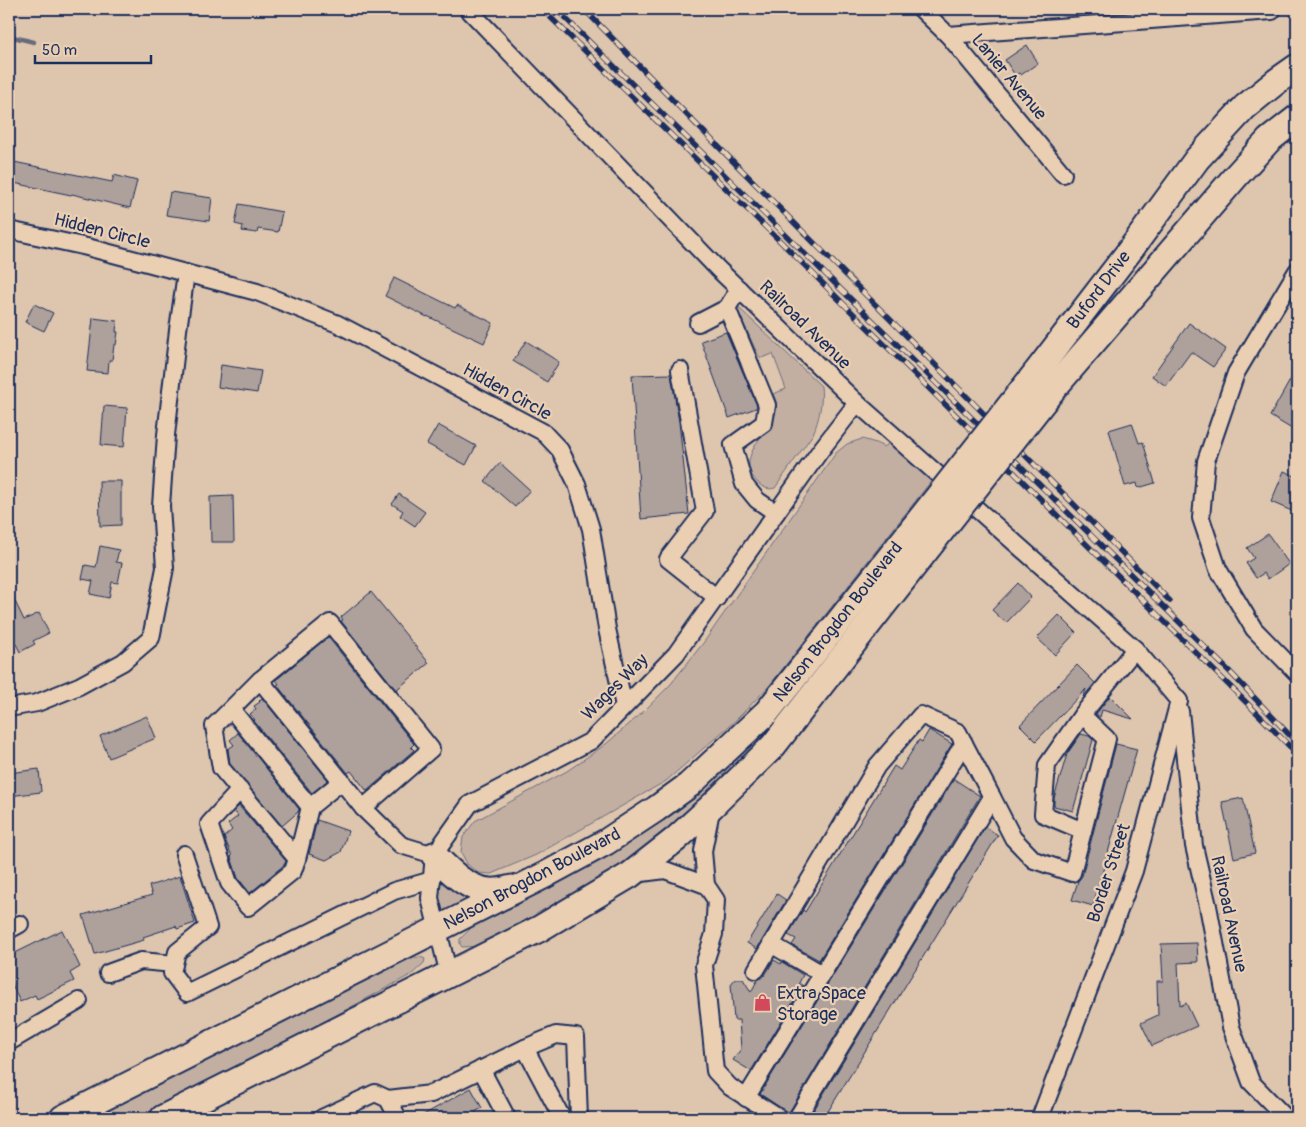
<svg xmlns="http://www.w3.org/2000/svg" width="1306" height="1127" font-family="Pangolin,sans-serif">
	<rect width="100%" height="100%" fill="#dec5ad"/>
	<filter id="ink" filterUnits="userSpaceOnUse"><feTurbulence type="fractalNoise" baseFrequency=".02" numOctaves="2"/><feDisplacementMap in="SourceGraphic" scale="10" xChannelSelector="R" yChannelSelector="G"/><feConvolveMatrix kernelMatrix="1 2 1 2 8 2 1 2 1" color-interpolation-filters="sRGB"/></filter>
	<g filter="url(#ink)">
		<g fill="#c2afa2" stroke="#6e6f80">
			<path d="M 737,306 L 821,386 C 823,401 819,420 813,434 L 775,488 C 769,490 763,488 758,483 C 734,460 764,437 774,417 C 778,409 777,402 773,394 L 786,389 L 773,354 L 761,358 L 758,355 L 737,309 Z"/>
			<polygon points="862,439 876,443 884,447 889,443 932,480 769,686 736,720 666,781 536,855 491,874 478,873 467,864 461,852 463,837 475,821 567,771 606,744 642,713 670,685 704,642 836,453 847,444"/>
			<polygon points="739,754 745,761 718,788 617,872 484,946 462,947 460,944 460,939 472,927"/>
			<polygon points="438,882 448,882 474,897 442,913 439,909 436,885"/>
			<polygon points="421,957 425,959 424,963 412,974 329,1019 300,1037 141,1118 89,1118 144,1090 217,1055 408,959"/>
		</g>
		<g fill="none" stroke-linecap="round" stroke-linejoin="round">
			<polyline stroke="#67697d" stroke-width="4.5" points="9,36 34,42"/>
		</g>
		<g fill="#aea09a" stroke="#1b2f5e">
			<polygon points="1027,45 1038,63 1021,75 1019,73 1015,75 1005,60"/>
			<polygon points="9,161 112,182 114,175 137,181 130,208 72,194 71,195 9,182"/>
			<polygon points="170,192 212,198 209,221 166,215"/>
			<polygon points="239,204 282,212 278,232 258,229 257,233 242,231 243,226 235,224"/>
			<polygon points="394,278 455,308 457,305 493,323 484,343 427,316 427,317 385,296"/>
			<polygon points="34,304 53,313 44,331 25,322"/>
			<polygon points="93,318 117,321 116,332 118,332 116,345 114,345 112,360 109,360 108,373 87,371"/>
			<polygon points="1189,323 1226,349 1213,367 1191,352 1166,386 1152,376"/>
			<polygon points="726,332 757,406 756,408 729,418 701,341"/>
			<polygon points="526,341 559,362 547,382 513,361"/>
			<polygon points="221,365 261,371 257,393 218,387"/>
			<polygon points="1297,368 1297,432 1270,416"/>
			<polygon points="671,374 679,422 689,514 641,519 632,375"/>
			<polygon points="104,406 127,408 124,447 101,445"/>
			<polygon points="1132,423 1139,443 1143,442 1155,483 1138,488 1137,483 1125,486 1109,430"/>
			<polygon points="438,425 476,446 466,465 427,444"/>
			<polygon points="500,463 530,490 515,507 485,481"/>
			<polygon points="1284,471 1297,477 1297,504 1294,512 1271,502"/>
			<polygon points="99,481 121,481 121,525 100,526"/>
			<polygon points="399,494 425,512 415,526 400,516 403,511 392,504"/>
			<polygon points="233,496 234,542 211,542 210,497"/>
			<polygon points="1268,534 1289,564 1268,579 1264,573 1256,578 1246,563 1254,558 1247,548"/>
			<polygon points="100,546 119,550 116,562 122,563 118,583 112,582 109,598 90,594 93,581 82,579 85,565 96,567"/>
			<polygon points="1018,583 1031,597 1006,623 992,610"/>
			<polygon points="9,589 24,620 39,613 49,633 33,641 35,644 20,652 16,644 9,647"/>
			<polygon points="371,592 429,663 396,690 341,621 343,620 341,617"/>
			<polygon points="1059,615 1076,632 1055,655 1037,638"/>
			<polygon points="328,637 414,744 411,747 414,750 367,791 351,771 348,773 277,685 279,684 276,680"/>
			<polygon points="1077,665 1095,683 1083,697 1086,689 1036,741 1020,725"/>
			<polygon points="1110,696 1133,719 1102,710 1100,717 1096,714"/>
			<polygon points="262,698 328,780 312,793 254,721 255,720 250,714 256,709 254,706 260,702 259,701"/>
			<polygon points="147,716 156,738 109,758 100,736"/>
			<polygon points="929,730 952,744 819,960 792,945 796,939 788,935 803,910 805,912 894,766 900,770 919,740 922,742"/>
			<polygon points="238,733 299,809 298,812 282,826 230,764 228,749 234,745 230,740"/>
			<polygon points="1081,734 1089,736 1093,740 1073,811 1054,806 1054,798 1067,754"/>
			<polygon points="1116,744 1137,749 1093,906 1072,900 1078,881 1082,876"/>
			<polygon points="39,769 41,792 9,796 9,773"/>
			<polygon points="954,779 980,796 788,1114 784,1110 760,1094"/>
			<polygon points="1243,798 1255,853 1234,858 1222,802"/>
			<polygon points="239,806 286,861 284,865 250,893 238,878 231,857 232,856 224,837 232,830 228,824 238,816 234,811"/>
			<polygon points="317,820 348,831 341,852 326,860 309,854"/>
			<polygon points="985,827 998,835 824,1118 809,1118"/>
			<polygon points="180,876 195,923 177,929 176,926 143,937 144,940 95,954 83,915 152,895 149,886"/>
			<polygon points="777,894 786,900 757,949 747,943"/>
			<polygon points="62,930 80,967 70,973 74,981 37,999 35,995 20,1002 9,978 9,956"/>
			<polygon points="1197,943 1198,962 1178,963 1180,1006 1186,1003 1197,1026 1152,1046 1141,1023 1158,1015 1157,981 1163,981 1161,944"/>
			<polygon points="774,960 781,964 782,962 803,975 799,983 803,986 751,1071 733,1060 741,1049 739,1020 734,1020 731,984 735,979 743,979 751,992 758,979 765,975"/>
			<polygon points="471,1088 482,1108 475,1112 479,1118 418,1118"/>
		</g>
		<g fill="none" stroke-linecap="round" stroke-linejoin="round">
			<defs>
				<g id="minor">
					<polyline points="468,9 718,269 857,403 1135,649 1179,701"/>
					<polyline points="921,9 948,35 1063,174"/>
					<polyline points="948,35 1272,11"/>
					<polyline points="9,230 87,247 257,292 338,324 543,432 560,450 577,484 591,529 607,629 624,706"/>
					<polyline points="1297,271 1236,373 1206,461 1201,518 1218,569 1254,629 1297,673"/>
					<polyline points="739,289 727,308 767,405 764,423 733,445 744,484 757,500 776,513"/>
					<polyline points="698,323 727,308"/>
					<polyline points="680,370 705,511 668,559 717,598"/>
					<polyline points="260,680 330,623 431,749 363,808"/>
					<polyline points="9,708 37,703 79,686 123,662 151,638 165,568 161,506 166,435 178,330 186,273"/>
					<polyline points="232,710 310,807 297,859"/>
					<polyline points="1180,711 1194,846 1208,906 1231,1027 1251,1082 1286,1118"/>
					<polyline points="1082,715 1047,765 1043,814 1083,831"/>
					<polyline points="240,790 209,824 229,883 248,907 293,871 297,859 221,768 214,726 260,680 363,808 401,845 434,855"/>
					<polyline points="992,797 1013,838 1034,860 1072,873 1107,739 1082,715 1135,649"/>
					<polyline points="712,806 703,851 706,885 716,900 714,934 704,965 715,1071 730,1087 779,1118"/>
					<polyline points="310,807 342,781"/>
					<polyline points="184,854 208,927 177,952 172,973 187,993 394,891 432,880"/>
					<polyline points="634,874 665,870 706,885"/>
					<polyline points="9,930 20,924"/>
					<polyline points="771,944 822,974"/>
					<polyline points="756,970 877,766 921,715 958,732 992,797 797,1118"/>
					<polyline points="108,973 141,961 174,964"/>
					<polyline points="449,975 430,898 434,855 470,804 591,741 676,654 820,451 857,403"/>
					<polyline points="9,1042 79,1001"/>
					<polyline points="525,1048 556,1035 576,1037 579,1118"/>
					<polyline points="481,1069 507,1118"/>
					<polyline points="746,1098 964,743"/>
					<polyline points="388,1099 431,1094 525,1048 562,1118"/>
					<polyline points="322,1118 375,1093 388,1099 398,1118"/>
					<polyline points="1040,1118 1134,871 1179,701"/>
				</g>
				<g id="highway">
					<polyline points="1035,374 1128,253 1197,159 1245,107 1277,81 1297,67"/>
					<polyline points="1054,388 1236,176 1269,140 1297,118"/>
					<path d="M 434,855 C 451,872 470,893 496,891 C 502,891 507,889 512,888"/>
					<polyline points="63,1118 545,875 606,842 656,809 689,785 767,712 914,527"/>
					<polyline points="163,1118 539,929 630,875 676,839 712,806 773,746 931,544"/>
				</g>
			</defs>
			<use href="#minor" stroke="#1b2f5e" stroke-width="20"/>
			<use href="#highway" stroke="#1b2f5e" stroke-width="29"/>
			<use href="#minor" stroke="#ebcfb2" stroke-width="16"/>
			<use href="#highway" stroke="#ebcfb2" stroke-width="25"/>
			<defs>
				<g id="rail">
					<polyline points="542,9 782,243 1261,717 1297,754"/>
					<polyline points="556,9 1230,672 1297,743"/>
					<polyline points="584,9 688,116 1170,601"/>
				</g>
			</defs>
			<use href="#rail" stroke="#1b2f5e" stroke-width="5.5"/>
			<use href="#rail" stroke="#ebcfb2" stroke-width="4" stroke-dasharray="11" stroke-linecap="butt"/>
			<defs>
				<g id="highway-bridge">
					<polyline points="914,527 1035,374"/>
					<polyline points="931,544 1054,388"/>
				</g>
			</defs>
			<use href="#highway-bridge" stroke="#1b2f5e" stroke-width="29" stroke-linecap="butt"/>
			<use href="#highway-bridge" stroke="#ebcfb2" stroke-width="25"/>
		</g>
	</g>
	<defs>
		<symbol id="shop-bare" viewBox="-9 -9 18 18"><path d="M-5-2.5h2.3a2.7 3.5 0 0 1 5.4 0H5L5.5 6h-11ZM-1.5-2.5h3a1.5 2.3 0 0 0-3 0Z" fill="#d1495b" stroke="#ebcfb2" stroke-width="2.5" paint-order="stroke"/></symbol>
	</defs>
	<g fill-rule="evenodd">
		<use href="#shop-bare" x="750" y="990" width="25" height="25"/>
	</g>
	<g text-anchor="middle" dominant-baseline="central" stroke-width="4.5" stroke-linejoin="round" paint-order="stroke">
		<g font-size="18" fill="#1b2f5e" stroke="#ebcfb2">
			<text transform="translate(1009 77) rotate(50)">Lanier Avenue</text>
			<text transform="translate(102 231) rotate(14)">Hidden Circle</text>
			<text transform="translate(1099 290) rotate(-53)">Buford Drive</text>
			<text transform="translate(805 325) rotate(44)">Railroad Avenue</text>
			<text transform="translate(507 392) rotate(29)">Hidden Circle</text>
			<text transform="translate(838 622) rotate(-52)">Nelson Brogdon Boulevard</text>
			<text transform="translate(615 687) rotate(-45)">Wages Way</text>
			<text transform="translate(1109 873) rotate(-72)">Border Street</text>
			<text transform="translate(532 879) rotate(-28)">Nelson Brogdon Boulevard</text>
			<text transform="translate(1229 914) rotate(78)">Railroad Avenue</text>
		</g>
		<g font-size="18" fill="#1b2f5e" stroke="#ebcfb2" text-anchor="start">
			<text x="777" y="993">Extra Space<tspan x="777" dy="21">Storage</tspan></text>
		</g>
	</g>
	<rect width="1306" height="1127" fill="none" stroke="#ebcfb2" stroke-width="30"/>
	<rect x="15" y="15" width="1276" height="1097" fill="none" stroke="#1b2f5e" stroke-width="2" filter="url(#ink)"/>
	<path d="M35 55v8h116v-8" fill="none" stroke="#1b2f5e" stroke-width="2.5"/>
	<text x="42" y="55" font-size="15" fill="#1b2f5e" stroke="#ebcfb2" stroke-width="4" paint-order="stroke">50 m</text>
</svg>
